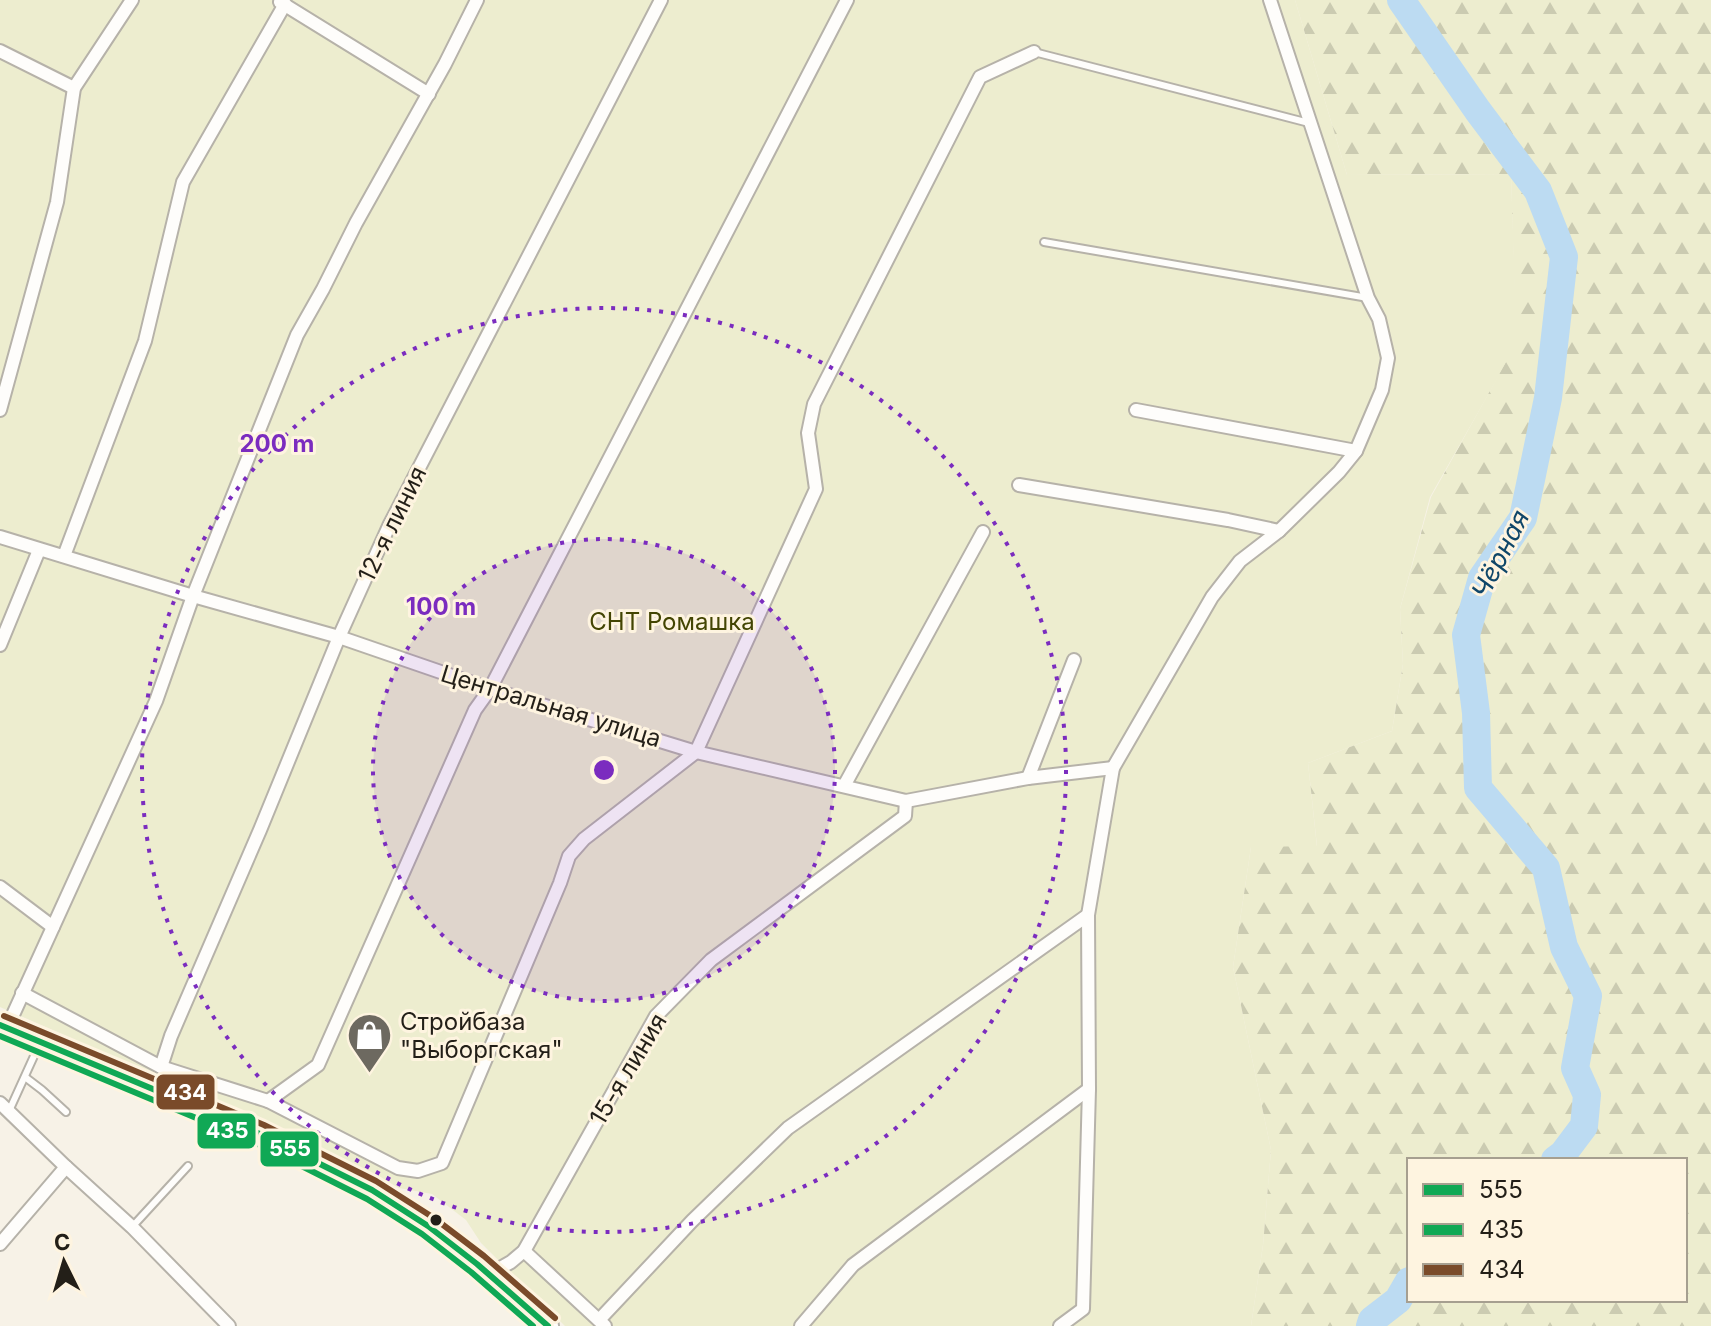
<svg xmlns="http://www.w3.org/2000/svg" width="1711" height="1326" font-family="Inter,sans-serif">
	<defs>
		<pattern id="forest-firs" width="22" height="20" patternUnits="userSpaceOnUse" patternTransform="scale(2)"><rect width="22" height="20" fill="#ededcf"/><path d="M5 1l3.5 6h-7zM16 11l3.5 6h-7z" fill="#cbcbb1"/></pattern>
	</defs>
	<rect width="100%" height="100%" fill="#f7f2e7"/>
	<polygon fill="#ededcf" points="0,0 1295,0 1347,175 1511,174 1517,344 1430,497 1400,609 1403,664 1392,731 1308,763 1317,847 1251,847 1233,967 1271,1150 1263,1245 1251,1326 565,1326 481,1243 466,1220 432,1194 399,1188 333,1153 0,1007"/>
	<path fill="url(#forest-firs)" fill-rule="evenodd" d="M 1295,0 L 1711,0 L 1711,1326 L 1251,1326 L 1263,1245 L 1271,1150 L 1233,967 L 1251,847 L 1317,846 L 1308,763 L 1392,731 L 1403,664 L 1400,609 L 1431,497 L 1516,344 L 1511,174 L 1347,175 ZM 1409,1160 L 1685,1160 L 1685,1300 L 1409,1300 Z"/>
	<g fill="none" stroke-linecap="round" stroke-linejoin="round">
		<g stroke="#bcdbf2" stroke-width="28">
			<polyline points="1401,0 1478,111 1538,191 1564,257 1548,398 1523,518 1482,578 1466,635 1476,713 1478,788 1546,868 1564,947 1588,996 1575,1068 1587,1095 1584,1126 1563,1154 1555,1160"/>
			<polyline points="1370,1326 1372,1320 1398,1300 1409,1281"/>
		</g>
		<defs>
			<g id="lane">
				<polyline points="1034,52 1309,123"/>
				<polyline points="1044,242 1368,298"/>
				<polyline points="25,1077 42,1090 66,1112"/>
				<polyline points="9,1111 39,1045"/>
				<polyline points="132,1227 188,1166"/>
			</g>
			<g id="street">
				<polyline points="280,2 429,94"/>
				<polyline points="0,51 74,88"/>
				<polyline points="0,410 57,202 74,88 132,0"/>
				<polyline points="1136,410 1356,451"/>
				<polyline points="1019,485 1228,520 1279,531"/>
				<polyline points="0,537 193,596 339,637 490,689 696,752 906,801 1028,778 1113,768"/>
				<polyline points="64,556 145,341 183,182 285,4"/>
				<polyline points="0,645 39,550"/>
				<polyline points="1028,778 1074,660"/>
				<polyline points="844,786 983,532"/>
				<polyline points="0,887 53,927"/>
				<polyline points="22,993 161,1067 268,1101 398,1168 418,1171 442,1163 560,883 569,856 584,839 696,752 816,489 808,433 814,404 980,77 1034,52"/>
				<polyline points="7,1028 156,701 193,596 297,335 323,289 356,223 445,64 477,0"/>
				<polyline points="161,1067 171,1036 260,830 339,637 389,526 661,0"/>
				<polyline points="268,1101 318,1065 475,710 490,689 847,0"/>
				<polyline points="0,1103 66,1167 132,1227 229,1326"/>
				<polyline points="0,1244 66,1167"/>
				<polyline points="524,1251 605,1326"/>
				<polyline points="490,1274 511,1262 524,1251 656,1016 711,960 905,816 906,801"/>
				<polyline points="599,1320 692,1221 788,1128 1088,915"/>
				<polyline points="801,1326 853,1265 1089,1089"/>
				<polyline points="1060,1326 1083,1309 1089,1089 1088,915 1113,768 1212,597 1240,561 1279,531 1339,472 1356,451 1382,390 1388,358 1379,319 1368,298 1270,0"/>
			</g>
			<polyline id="primary" points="0,1025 260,1134 372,1190 428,1226 477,1264 548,1326"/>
		</defs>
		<use href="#lane" stroke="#b6b2a9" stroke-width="10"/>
		<use href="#street" stroke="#b6b2a9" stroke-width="16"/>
		<use href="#primary" stroke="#b6b2a9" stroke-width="24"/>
		<use href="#lane" stroke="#fefdfb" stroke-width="6"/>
		<use href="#street" stroke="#fefdfb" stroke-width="12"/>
		<use href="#primary" stroke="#fefdfb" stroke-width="20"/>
		<defs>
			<polyline id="bus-1" points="0,1025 260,1134 372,1190 428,1226 477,1264 548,1326"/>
			<polyline id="bus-2" points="0,1036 256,1143 367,1199 422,1234 471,1272 533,1326"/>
			<polyline id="bus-3" points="4,1016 264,1125 376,1181 434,1218 484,1256 555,1318"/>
		</defs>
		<use href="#bus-1" stroke="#fef4e0" stroke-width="12"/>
		<use href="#bus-2" stroke="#fef4e0" stroke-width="12"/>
		<use href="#bus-3" stroke="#fef4e0" stroke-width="12"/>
		<use href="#bus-1" stroke="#10a855" stroke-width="6"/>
		<use href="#bus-2" stroke="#10a855" stroke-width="6"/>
		<use href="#bus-3" stroke="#7a4b2a" stroke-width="6"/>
	</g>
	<circle cx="604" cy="770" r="231" fill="#7b2cbf" fill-opacity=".12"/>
	<g fill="none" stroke="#7b2cbf" stroke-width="4" stroke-dasharray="4 8">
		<circle cx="604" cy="770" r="231"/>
		<circle cx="604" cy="770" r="462"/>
	</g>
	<defs>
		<symbol id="shop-pin" viewBox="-11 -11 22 30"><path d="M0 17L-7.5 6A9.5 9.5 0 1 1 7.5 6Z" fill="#6d6960" stroke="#fef4e0"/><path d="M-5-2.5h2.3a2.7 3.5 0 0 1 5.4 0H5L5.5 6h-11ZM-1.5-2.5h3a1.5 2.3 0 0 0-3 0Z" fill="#fff"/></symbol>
	</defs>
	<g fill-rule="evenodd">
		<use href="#shop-pin" x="344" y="1010" width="51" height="69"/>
	</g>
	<circle fill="#231f18" stroke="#fef4e0" stroke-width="3" cx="436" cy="1220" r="7"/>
	<g text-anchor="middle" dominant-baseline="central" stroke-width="6" stroke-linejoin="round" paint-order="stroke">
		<g font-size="24" fill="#231f18" stroke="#fef4e0">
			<text transform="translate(392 524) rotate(-64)">12-я линия</text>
			<text transform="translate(551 706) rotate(17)">Центральная улица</text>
			<text transform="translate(628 1069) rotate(-59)">15-я линия</text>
		</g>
		<g font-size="24" fill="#434503" stroke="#fef4e0">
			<text x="672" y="621">СНТ Ромашка</text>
		</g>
		<g font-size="24" fill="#231f18" stroke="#fef4e0" text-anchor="start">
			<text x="400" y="1021">Стройбаза<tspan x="400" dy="28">"Выборгская"</tspan></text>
		</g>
		<g font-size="26" font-style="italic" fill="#0f4669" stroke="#fef4e0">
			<text transform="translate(1500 554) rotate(-63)">Чёрная</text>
		</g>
	</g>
	<circle cx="604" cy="770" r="12" fill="#7b2cbf" stroke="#fef4e0" stroke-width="4"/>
	<g font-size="24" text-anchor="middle" font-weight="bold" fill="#7b2cbf" stroke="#fef4e0" stroke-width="6" stroke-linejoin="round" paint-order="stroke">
		<text x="277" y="452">200 m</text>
		<text x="441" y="615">100 m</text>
	</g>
	<g stroke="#fef4e0" stroke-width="3">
		<rect x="155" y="1073" width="61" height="38" rx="8" fill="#7a4b2a"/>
		<rect x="196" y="1112" width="61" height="38" rx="8" fill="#10a855"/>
		<rect x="259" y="1130" width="61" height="38" rx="8" fill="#10a855"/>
	</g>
	<g font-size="22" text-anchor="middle" font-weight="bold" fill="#fff">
		<text x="185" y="1100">434</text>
		<text x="227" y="1138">435</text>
		<text x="290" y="1156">555</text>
	</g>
	<rect x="1407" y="1158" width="280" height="144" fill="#fef4e0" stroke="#a69f90" stroke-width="2"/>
	<rect x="1423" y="1184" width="40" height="12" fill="#10a855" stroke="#a69f90" stroke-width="2"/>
	<text x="1479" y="1198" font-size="24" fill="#231f18">555</text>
	<rect x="1423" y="1224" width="40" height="12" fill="#10a855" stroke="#a69f90" stroke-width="2"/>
	<text x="1479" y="1238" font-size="24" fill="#231f18">435</text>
	<rect x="1423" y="1264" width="40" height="12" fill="#7a4b2a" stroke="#a69f90" stroke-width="2"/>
	<text x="1479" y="1278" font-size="24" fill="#231f18">434</text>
	<g transform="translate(64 1262) rotate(355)" stroke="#fef4e0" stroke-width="6" paint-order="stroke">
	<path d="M0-6L14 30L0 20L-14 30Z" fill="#231f18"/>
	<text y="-12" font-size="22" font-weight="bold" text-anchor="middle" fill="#231f18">С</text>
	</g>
</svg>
